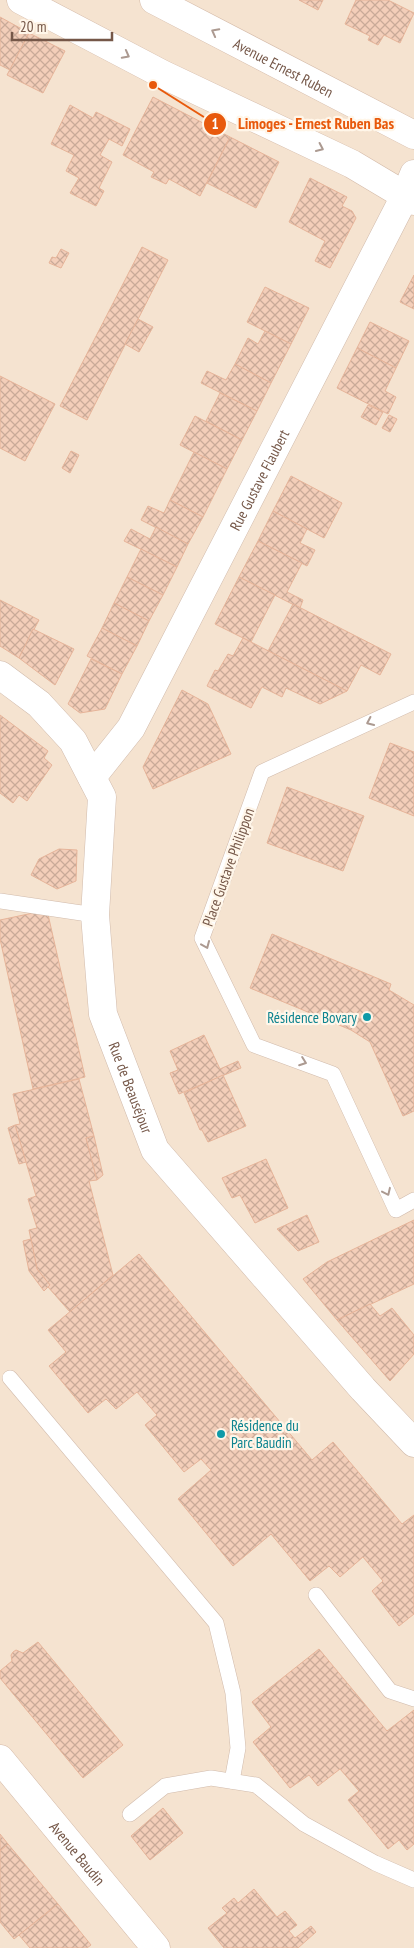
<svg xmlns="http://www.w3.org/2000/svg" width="414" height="1948" font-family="'PT Sans Narrow',sans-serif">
	<defs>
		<pattern id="building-cross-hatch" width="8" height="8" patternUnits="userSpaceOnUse" patternTransform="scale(1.25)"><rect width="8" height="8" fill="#f3ceb9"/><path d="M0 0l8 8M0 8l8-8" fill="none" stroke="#c9aa98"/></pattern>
	</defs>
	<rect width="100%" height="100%" fill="#fdf2e2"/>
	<rect fill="#f5e3d0" x="0" y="0" width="414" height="1948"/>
	<g fill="url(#building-cross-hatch)" stroke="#e6b499">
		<polygon points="299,0 323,0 318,10"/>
		<polygon points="356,0 388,0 414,13 400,43 384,35 378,45 368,40 370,36 345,24"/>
		<polygon points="0,17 29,33 10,70 0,65"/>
		<polygon points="29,33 65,51 43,93 7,75"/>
		<polygon points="153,97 230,137 200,196 169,179 166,184 151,177 154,172 123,155"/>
		<polygon points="70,105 93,118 96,112 130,129 122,146 109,139 100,155 112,162 99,188 104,191 96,206 70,193 79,178 66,171 74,155 51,144"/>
		<polygon points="230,137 279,162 256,208 207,183"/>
		<polygon points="310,178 347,197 342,206 352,211 356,218 330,268 315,261 325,241 289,222"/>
		<polygon points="142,247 168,260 87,420 60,406"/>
		<polygon points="61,249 69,253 61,268 49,263 52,257 56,258"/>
		<polygon points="414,275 414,309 400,302"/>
		<polygon points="265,287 309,308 291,344 247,322"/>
		<polygon points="138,319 153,327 139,352 125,344"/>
		<polygon points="370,322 409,341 396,368 357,348"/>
		<polygon points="265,331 291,344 271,383 235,364 248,338 258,344"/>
		<polygon points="357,348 396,368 385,391 396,397 388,414 337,388"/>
		<polygon points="235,364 271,383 257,411 201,383 207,371 226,380"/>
		<polygon points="0,376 55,404 25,461 0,448"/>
		<polygon points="220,393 257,411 242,440 206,421"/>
		<polygon points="368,405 383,412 376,425 361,417"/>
		<polygon points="389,415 397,419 390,432 382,428"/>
		<polygon points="195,416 242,440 227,469 180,445"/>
		<polygon points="71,451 79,455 70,473 62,468"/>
		<polygon points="194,452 227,469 203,517 170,500"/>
		<polygon points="291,476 342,503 324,538 273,511"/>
		<polygon points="170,500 203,517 188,544 141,520 148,506 164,513"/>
		<polygon points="273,511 307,529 300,543 315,550 307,566 258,541"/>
		<polygon points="156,527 188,544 177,567 124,541 131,529 150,539"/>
		<polygon points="258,541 302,563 287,592 303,600 300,608 239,577"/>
		<polygon points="141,549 177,567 163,595 127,577"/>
		<polygon points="127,577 163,595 149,621 114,603"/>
		<polygon points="239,577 275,595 251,642 215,624"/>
		<polygon points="0,600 39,620 19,658 0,646"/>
		<polygon points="114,603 149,621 137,646 102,628"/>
		<polygon points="293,604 391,654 380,675 361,665 347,691 268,651"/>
		<polygon points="102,628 137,646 122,674 87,656"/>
		<polygon points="33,629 74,649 55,685 19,658"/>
		<polygon points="243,638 251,642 347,691 320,704 286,688 282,697 262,687 251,708 207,686 215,670 218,671 228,654 233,656"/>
		<polygon points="91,659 122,674 105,709 80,713 68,704"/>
		<polygon points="182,690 208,704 231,754 153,789 143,767"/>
		<polygon points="0,715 48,751 44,758 52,765 27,801 19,795 13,803 0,793"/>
		<polygon points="390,743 414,752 414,816 369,798"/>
		<polygon points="287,787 364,816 343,871 267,843"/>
		<polygon points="59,849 77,850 76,881 57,889 31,875 39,859"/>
		<polygon points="47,910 85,1077 33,1089 0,939 0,920"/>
		<polygon points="272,934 391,984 389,990 414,1005 414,1111 403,1116 370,1042 351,1030 250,988"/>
		<polygon points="204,1035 220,1069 238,1061 241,1068 179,1094 170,1073 178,1070 170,1051"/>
		<polygon points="223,1075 246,1126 208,1142 202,1130 200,1130 184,1093"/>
		<polygon points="79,1079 94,1136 86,1138 97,1180 89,1181 113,1275 70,1312 48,1287 50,1285 37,1269 29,1230 37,1228 28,1199 36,1196 15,1125 20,1124 13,1094"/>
		<polygon points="15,1125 26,1162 19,1164 8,1128"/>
		<polygon points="94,1136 103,1175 97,1180 86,1138"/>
		<polygon points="266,1159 288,1208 255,1223 240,1195 232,1198 222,1178"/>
		<polygon points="307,1215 319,1242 298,1251 277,1229"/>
		<polygon points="414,1220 414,1284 337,1320 303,1279 327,1262"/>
		<polygon points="31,1239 37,1269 50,1285 44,1291 29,1271 23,1241"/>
		<polygon points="139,1254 312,1460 333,1442 402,1524 414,1515 414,1614 399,1626 372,1591 383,1581 363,1557 340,1577 329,1566 310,1581 271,1534 233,1566 178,1499 211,1470 201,1459 184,1472 145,1425 157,1415 137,1392 116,1409 106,1399 88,1413 49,1366 66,1352 48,1330"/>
		<polygon points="370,1304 380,1316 392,1308 414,1335 414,1354 390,1381 337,1320"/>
		<polygon points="38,1642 123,1745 83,1778 0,1678 0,1671 12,1661 11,1655 13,1652 16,1650 23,1653"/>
		<polygon points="319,1649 387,1731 414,1710 414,1844 407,1850 399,1840 388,1849 348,1800 359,1791 340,1769 318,1786 309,1775 290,1788 253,1742 271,1727 252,1702"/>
		<polygon points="163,1808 183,1833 150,1860 131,1836"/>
		<polygon points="0,1834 8,1844 0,1851"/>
		<polygon points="8,1844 58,1904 14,1939 0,1922 0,1851"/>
		<polygon points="254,1889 277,1917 285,1911 297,1925 289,1931 295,1938 311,1926 316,1932 298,1948 224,1948 208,1928 227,1913 222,1908 234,1898 238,1903"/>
		<polygon points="58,1904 91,1945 87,1948 30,1948 19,1935"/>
	</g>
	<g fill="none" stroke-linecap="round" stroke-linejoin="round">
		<defs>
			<g id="lane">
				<polyline points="414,702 262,772 202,938 254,1045 333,1074 396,1210 414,1200"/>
				<polyline points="0,901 95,915"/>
				<polyline points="10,1378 216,1623 233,1693 238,1748 232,1781"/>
				<polyline points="316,1595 390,1691 414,1699"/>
				<polyline points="130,1814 165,1786 211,1778 256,1785 304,1824 375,1863 414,1880"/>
			</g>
			<g id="street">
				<path id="s1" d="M 0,675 L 39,704 L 73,741 L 102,797 L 95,915 L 103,1014 L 155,1150 L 363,1389 L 414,1443"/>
				<path id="s2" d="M 92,777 L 131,728 L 405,196 L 414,174"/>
			</g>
			<g id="secondary">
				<polyline points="21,0 162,74 352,164 414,201"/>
				<path id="s3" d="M 154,0 L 414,135"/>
				<path id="s4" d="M 0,1759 L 156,1948"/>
			</g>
		</defs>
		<use href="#lane" stroke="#d1bbac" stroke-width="16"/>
		<use href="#street" stroke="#d1bbac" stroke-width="29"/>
		<use href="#secondary" stroke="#d4baa8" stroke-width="29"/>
		<use href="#lane" stroke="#fff" stroke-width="15"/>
		<use href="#street" stroke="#fff" stroke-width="28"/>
		<use href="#secondary" stroke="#fff" stroke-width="28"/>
	</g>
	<defs><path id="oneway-chevron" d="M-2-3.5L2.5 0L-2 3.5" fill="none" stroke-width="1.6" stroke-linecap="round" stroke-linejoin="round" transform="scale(1.25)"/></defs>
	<g stroke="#ac9a91">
		<use href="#oneway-chevron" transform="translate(215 32) rotate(-152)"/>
		<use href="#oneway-chevron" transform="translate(126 55) rotate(28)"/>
		<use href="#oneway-chevron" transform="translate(320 148) rotate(25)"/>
		<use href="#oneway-chevron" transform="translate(370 722) rotate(155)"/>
		<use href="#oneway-chevron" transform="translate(206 945) rotate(67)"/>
		<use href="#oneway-chevron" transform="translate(303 1062) rotate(20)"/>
		<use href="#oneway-chevron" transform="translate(387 1192) rotate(65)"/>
	</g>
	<g fill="#0f9aa8" stroke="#fff6e9" stroke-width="2">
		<circle cx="367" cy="1017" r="5"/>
		<circle cx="221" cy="1434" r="5"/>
	</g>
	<g text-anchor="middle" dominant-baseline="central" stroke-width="4.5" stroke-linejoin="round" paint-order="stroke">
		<g font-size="15" fill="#755748" stroke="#fff6e9">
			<text stroke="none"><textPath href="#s3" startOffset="146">Avenue Ernest Ruben</textPath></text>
			<text stroke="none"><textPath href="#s2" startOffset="342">Rue Gustave Flaubert</textPath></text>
			<text transform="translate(228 867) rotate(-70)">Place Gustave Philippon</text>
			<text stroke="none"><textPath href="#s1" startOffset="458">Rue de Beauséjour</textPath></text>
			<text stroke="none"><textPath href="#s4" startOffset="122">Avenue Baudin</textPath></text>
		</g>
		<g font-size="15" fill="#0d838f" stroke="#fff6e9" text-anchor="end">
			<text x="357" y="1017">Résidence Bovary</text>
			<text x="231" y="1425" text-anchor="start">Résidence du<tspan x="231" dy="17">Parc Baudin</tspan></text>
		</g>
	</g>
	<path fill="none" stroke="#e8590c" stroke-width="2" d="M153 85L215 124"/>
	<g fill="#e8590c" stroke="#fff6e9" stroke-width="2">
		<circle cx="153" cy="85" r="5"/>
		<circle cx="215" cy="124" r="12"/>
	</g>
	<g font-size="15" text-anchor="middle" font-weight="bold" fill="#fff">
		<text x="215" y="129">1</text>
	</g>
	<g font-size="16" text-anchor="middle" font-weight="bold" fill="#e8590c" stroke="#fff6e9" stroke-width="4.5" stroke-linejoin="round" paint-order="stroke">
		<text x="316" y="129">Limoges - Ernest Ruben Bas</text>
	</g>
	<path d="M12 32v8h100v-8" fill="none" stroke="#755748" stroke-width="2.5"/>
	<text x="20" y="32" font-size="15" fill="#755748" stroke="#fff6e9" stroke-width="4" paint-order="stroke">20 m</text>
</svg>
